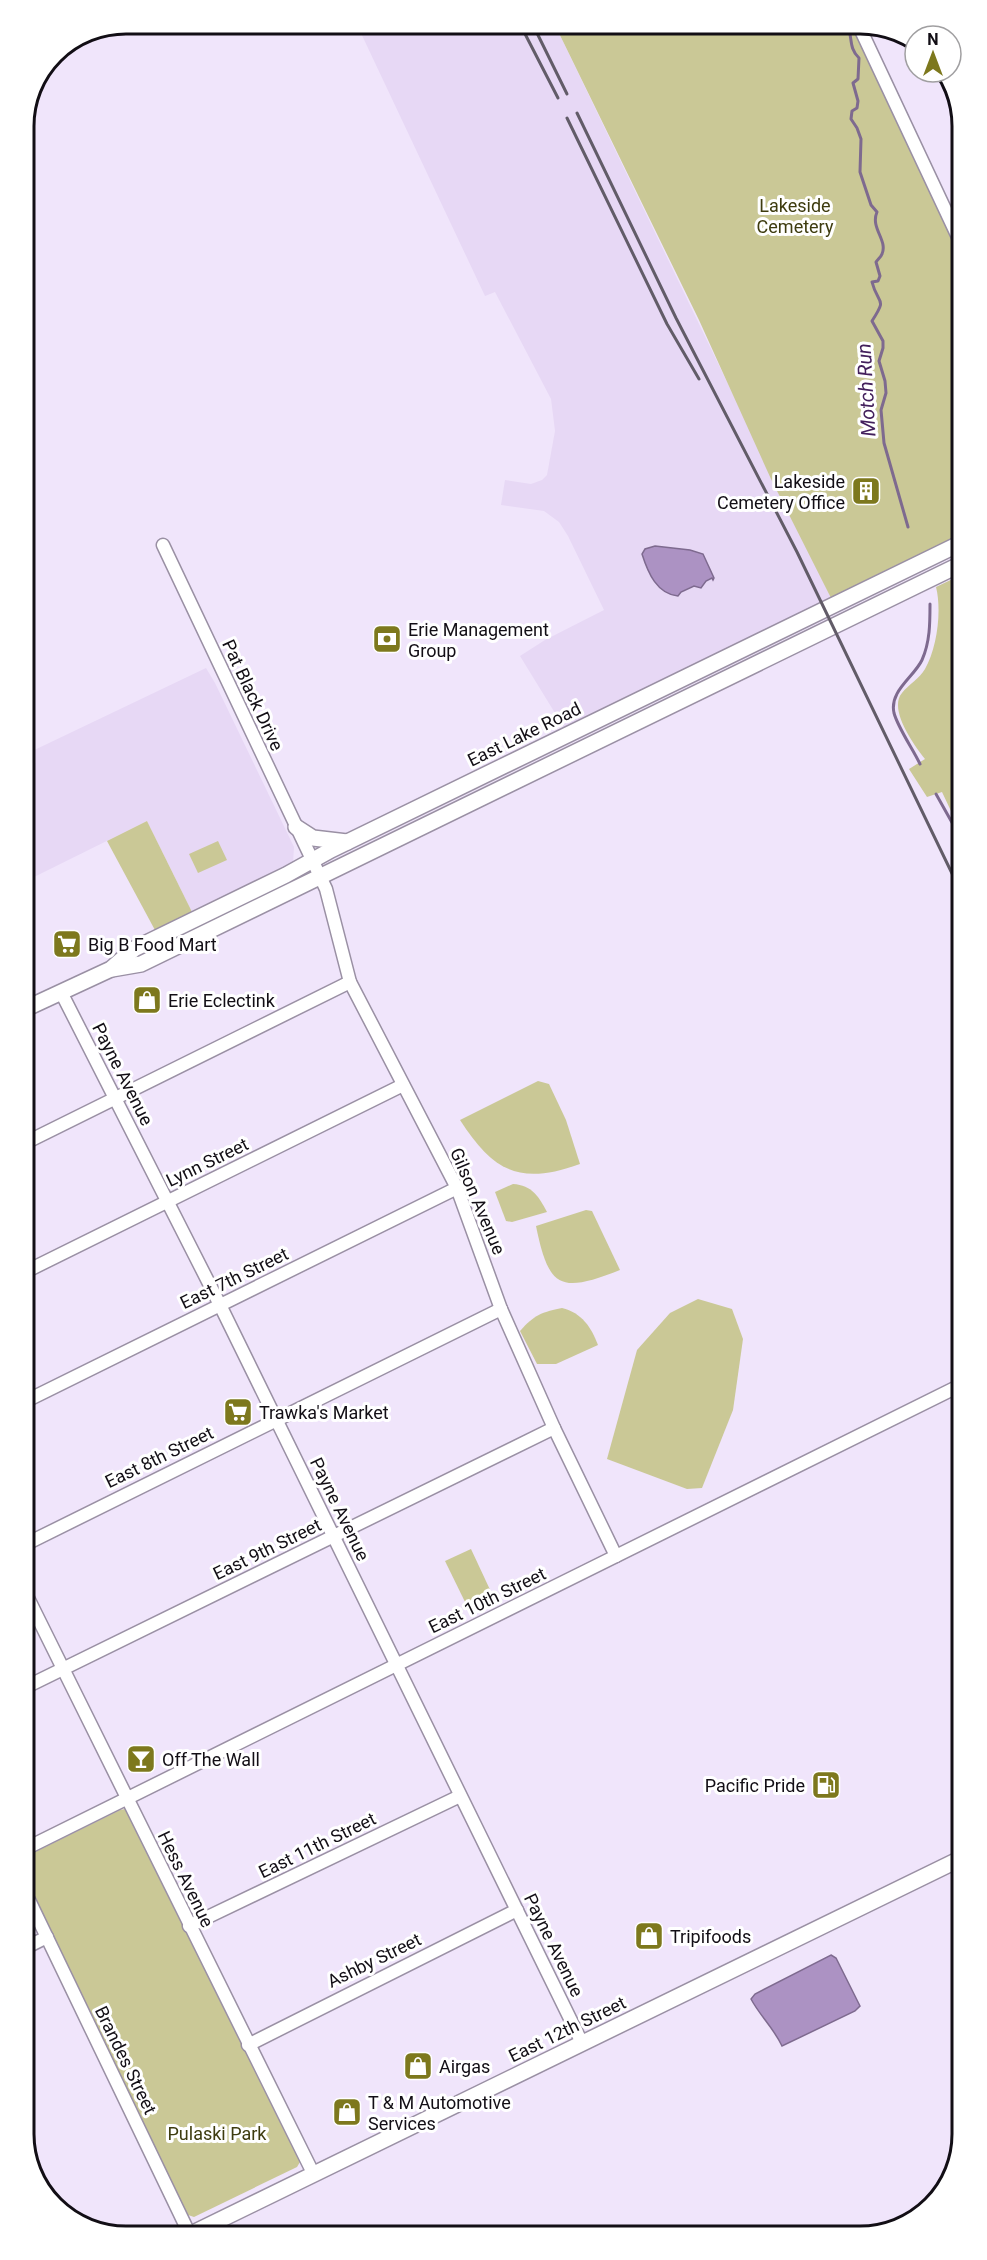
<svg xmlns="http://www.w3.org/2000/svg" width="987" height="2260" font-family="Roboto,sans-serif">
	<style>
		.built { fill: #e7d8f5 }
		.green { fill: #cac896 }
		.water { fill: #ac92c3; stroke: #7e6a8f; stroke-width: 1.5 }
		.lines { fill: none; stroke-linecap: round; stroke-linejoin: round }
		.stream { stroke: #7e6a8f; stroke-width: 3 }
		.minor-casing { stroke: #9a90a4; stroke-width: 15 }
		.major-casing { stroke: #9a90a4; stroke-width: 18 }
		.minor { stroke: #fff; stroke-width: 12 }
		.major { stroke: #fff; stroke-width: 15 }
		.rail { stroke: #625c68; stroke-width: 3 }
		.labels { text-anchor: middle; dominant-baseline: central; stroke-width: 6; stroke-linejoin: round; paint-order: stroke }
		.park-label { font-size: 18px; fill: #3e3c0f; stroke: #fff }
		.poi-label { font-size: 18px; fill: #120e15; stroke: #fff; text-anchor: start }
		.street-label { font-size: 18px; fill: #120e15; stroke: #fff }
		.water-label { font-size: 20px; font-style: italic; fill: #43205c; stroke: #fff }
		.rim { fill: none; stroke: #120e15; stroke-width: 3 }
	</style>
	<rect width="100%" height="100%" fill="#f0e5fb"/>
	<!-- built -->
	<g class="built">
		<polygon points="556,27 832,600 566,731 520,656 545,640 604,610 568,536 559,522 544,511 501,505 505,480 531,484 542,480 547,475 555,431 551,399 495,292 485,296 359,29"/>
		<polygon points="206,668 215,683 294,847 293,863 193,914 147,821 26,881 26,754"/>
	</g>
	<!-- green -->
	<g class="green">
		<polygon points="853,24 888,104 919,162 958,246 959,538 832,600 771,479 699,320 556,27"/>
		<path d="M 959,576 L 959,828 L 942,792 L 927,797 L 909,769 L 925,759 C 914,745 888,709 902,693 C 908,685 920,678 925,669 C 937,648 942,611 936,587 Z"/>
		<polygon points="147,821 193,914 156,932 107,841"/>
		<polygon points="218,841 227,860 198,873 189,854"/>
		<path d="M 538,1081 L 549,1084 L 566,1120 L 580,1164 C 519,1186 493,1171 460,1120 Z"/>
		<path d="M 513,1184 C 532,1185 539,1197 547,1212 L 512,1222 L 506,1221 L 495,1192 Z"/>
		<path d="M 586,1210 L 592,1211 L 620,1270 C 561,1293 549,1290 536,1226 Z"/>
		<polygon points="698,1299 732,1309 743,1339 733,1410 702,1488 687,1489 607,1459 637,1350 670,1313"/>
		<path d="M 562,1308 C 582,1313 591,1327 598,1345 L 556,1364 L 537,1364 L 520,1331 C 534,1315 542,1312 562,1308 Z"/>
		<polygon points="471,1549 492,1594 467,1606 445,1561"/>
		<polygon points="125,1809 300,2162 297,2167 194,2217 188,2215 29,1891 29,1855 120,1810"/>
	</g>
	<!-- water -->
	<g class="water">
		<path d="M 655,546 L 690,550 L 703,554 L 714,578 L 713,580 L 712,578 L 706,581 L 701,588 L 694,586 L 681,592 L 678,596 C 657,594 648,573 642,554 L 645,549 Z"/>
		<path d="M 831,1955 L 836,1958 L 860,2006 L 855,2011 L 782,2046 C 773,2027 760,2016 751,1999 L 755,1994 Z"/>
	</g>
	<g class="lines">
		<!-- stream -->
		<g class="stream">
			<path d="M 847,24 C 853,36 848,48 859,58 L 858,79 L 853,83 L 858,101 L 857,108 L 852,111 L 851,119 L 857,128 L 861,139 L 860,172 L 871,205 L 877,212 C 870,228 888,240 882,254 C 881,257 878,259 876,262 L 880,276 L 878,281 L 872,282 C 878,306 888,296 872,321 L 883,341 L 883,348 L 879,361 L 885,381 L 886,393 L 881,410 L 884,443 L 908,527"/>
			<path d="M 920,764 C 913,749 898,728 894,713 C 889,691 914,677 922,660 C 930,642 930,623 930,604"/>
			<polyline points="936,794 959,835"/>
		</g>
		<!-- minor casing -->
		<g class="minor-casing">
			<g id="minor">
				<polyline points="858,24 958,237"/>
				<polyline points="163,545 326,889 350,982 457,1188 501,1309 554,1428 616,1556"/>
				<polyline points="61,992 220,1305 582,2043"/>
				<polyline points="27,1142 350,982"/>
				<polyline points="27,1271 403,1085"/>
				<polyline points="28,1400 457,1188"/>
				<polyline points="28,1543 501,1309"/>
				<polyline points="28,1598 314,2175"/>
				<polyline points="28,1686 554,1428"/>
				<polyline points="29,1847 961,1385"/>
				<polyline points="29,1900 190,2235"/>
				<polyline points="189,1926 460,1796"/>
				<polyline points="29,1946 47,1937"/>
				<polyline points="248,2045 517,1910"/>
			</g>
		</g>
		<!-- major casing -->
		<g class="major-casing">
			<g id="major">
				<polyline points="296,827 313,838 347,842"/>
				<polyline points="112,969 141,964 959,565"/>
				<polyline points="27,1008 111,969 134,949 286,875 331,850 959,544"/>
				<polyline points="189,2235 962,1858"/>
			</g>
		</g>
		<!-- minor -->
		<use href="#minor" class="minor"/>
		<!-- major -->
		<use href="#major" class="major"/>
		<!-- rail -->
		<g class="rail">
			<polyline points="534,27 567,94"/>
			<polyline points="522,28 558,98"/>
			<polyline points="577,113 676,318 797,552 960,890"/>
			<polyline points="567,118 667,324 699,379"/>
		</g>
	</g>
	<!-- icons -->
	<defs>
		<g id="building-square" transform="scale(1.5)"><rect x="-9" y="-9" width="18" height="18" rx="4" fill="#7d781d" stroke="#fff"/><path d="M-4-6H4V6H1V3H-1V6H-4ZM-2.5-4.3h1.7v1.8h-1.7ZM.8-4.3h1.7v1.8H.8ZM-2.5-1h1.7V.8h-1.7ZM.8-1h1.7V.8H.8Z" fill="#fff"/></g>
		<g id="bank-square" transform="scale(1.5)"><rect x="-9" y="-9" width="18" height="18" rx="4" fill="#7d781d" stroke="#fff"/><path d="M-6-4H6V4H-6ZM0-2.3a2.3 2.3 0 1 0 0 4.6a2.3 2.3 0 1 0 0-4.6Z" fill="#fff"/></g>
		<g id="supermarket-square" transform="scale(1.5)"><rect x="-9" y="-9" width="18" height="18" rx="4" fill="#7d781d" stroke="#fff"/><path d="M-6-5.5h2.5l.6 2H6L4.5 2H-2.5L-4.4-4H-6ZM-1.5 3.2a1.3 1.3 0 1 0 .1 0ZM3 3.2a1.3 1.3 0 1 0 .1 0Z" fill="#fff"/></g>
		<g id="shop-square" transform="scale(1.5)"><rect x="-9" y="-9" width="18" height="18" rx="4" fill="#7d781d" stroke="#fff"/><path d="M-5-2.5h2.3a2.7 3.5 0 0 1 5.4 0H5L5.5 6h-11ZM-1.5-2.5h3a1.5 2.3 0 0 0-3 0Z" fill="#fff"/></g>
		<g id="bar-square" transform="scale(1.5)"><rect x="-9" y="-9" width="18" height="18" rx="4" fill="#7d781d" stroke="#fff"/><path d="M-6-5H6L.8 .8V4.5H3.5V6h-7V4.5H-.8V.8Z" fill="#fff"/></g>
		<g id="fuel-square" transform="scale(1.5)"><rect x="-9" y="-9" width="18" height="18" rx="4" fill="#7d781d" stroke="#fff"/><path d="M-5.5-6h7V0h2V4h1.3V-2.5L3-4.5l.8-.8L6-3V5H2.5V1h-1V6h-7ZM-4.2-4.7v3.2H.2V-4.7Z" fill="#fff"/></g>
	</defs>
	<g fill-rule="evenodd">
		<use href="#building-square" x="866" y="491"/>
		<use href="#bank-square" x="387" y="639"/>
		<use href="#supermarket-square" x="67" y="944"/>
		<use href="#shop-square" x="147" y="1000"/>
		<use href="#supermarket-square" x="238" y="1412"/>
		<use href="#bar-square" x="141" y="1759"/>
		<use href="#fuel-square" x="826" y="1785"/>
		<use href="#shop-square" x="649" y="1936"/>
		<use href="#shop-square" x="418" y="2066"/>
		<use href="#shop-square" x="347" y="2112"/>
	</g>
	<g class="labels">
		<!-- park labels -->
		<g class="park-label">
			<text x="795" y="205">Lakeside<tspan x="795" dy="21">Cemetery</tspan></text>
			<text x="217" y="2133">Pulaski Park</text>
		</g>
		<!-- poi labels -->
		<g class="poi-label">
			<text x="845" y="481" text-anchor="end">Lakeside<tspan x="845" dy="21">Cemetery Office</tspan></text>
			<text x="408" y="629">Erie Management<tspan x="408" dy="21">Group</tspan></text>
			<text x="88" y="944">Big B Food Mart</text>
			<text x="168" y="1000">Erie Eclectink</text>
			<text x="259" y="1412">Trawka's Market</text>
			<text x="162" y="1759">Off The Wall</text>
			<text x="805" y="1785" text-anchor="end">Pacific Pride</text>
			<text x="670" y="1936">Tripifoods</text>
			<text x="439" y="2066">Airgas</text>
			<text x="368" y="2102">T &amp; M Automotive<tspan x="368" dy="21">Services</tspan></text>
		</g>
		<!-- street labels -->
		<g class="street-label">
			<text transform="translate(253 695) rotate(65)">Pat Black Drive</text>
			<text transform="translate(524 734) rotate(-26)">East Lake Road</text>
			<text transform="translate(123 1074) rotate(63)">Payne Avenue</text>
			<text transform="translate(207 1162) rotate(-26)">Lynn Street</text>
			<text transform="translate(478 1201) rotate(67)">Gilson Avenue</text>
			<text transform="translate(234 1278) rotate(-26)">East 7th Street</text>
			<text transform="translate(159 1457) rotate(-26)">East 8th Street</text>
			<text transform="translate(340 1509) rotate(64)">Payne Avenue</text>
			<text transform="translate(267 1549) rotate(-26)">East 9th Street</text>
			<text transform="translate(487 1600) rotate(-26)">East 10th Street</text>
			<text transform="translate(317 1845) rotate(-26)">East 11th Street</text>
			<text transform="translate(186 1879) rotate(64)">Hess Avenue</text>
			<text transform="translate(554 1945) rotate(64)">Payne Avenue</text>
			<text transform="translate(374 1960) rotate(-26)">Ashby Street</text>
			<text transform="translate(567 2029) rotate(-26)">East 12th Street</text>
			<text transform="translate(126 2060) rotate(64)">Brandes Street</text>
		</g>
		<!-- water labels -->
		<g class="water-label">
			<text transform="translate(866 390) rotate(-93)">Motch Run</text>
		</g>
	</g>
	<!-- crop -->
	<path d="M0 0H987V2260H0ZM126 34H860A92 92 0 0 1 952 126V2134A92 92 0 0 1 860 2226H126A92 92 0 0 1 34 2134V126A92 92 0 0 1 126 34Z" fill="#fff" fill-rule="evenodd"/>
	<path class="rim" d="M126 34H860A92 92 0 0 1 952 126V2134A92 92 0 0 1 860 2226H126A92 92 0 0 1 34 2134V126A92 92 0 0 1 126 34Z"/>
	<!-- north arrow -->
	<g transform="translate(933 54)"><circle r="28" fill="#ffffff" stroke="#a09fa1" stroke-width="1.5"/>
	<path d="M0-4.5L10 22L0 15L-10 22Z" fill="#7d781d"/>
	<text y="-9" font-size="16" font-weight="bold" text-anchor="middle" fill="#120e15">N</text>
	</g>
</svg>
